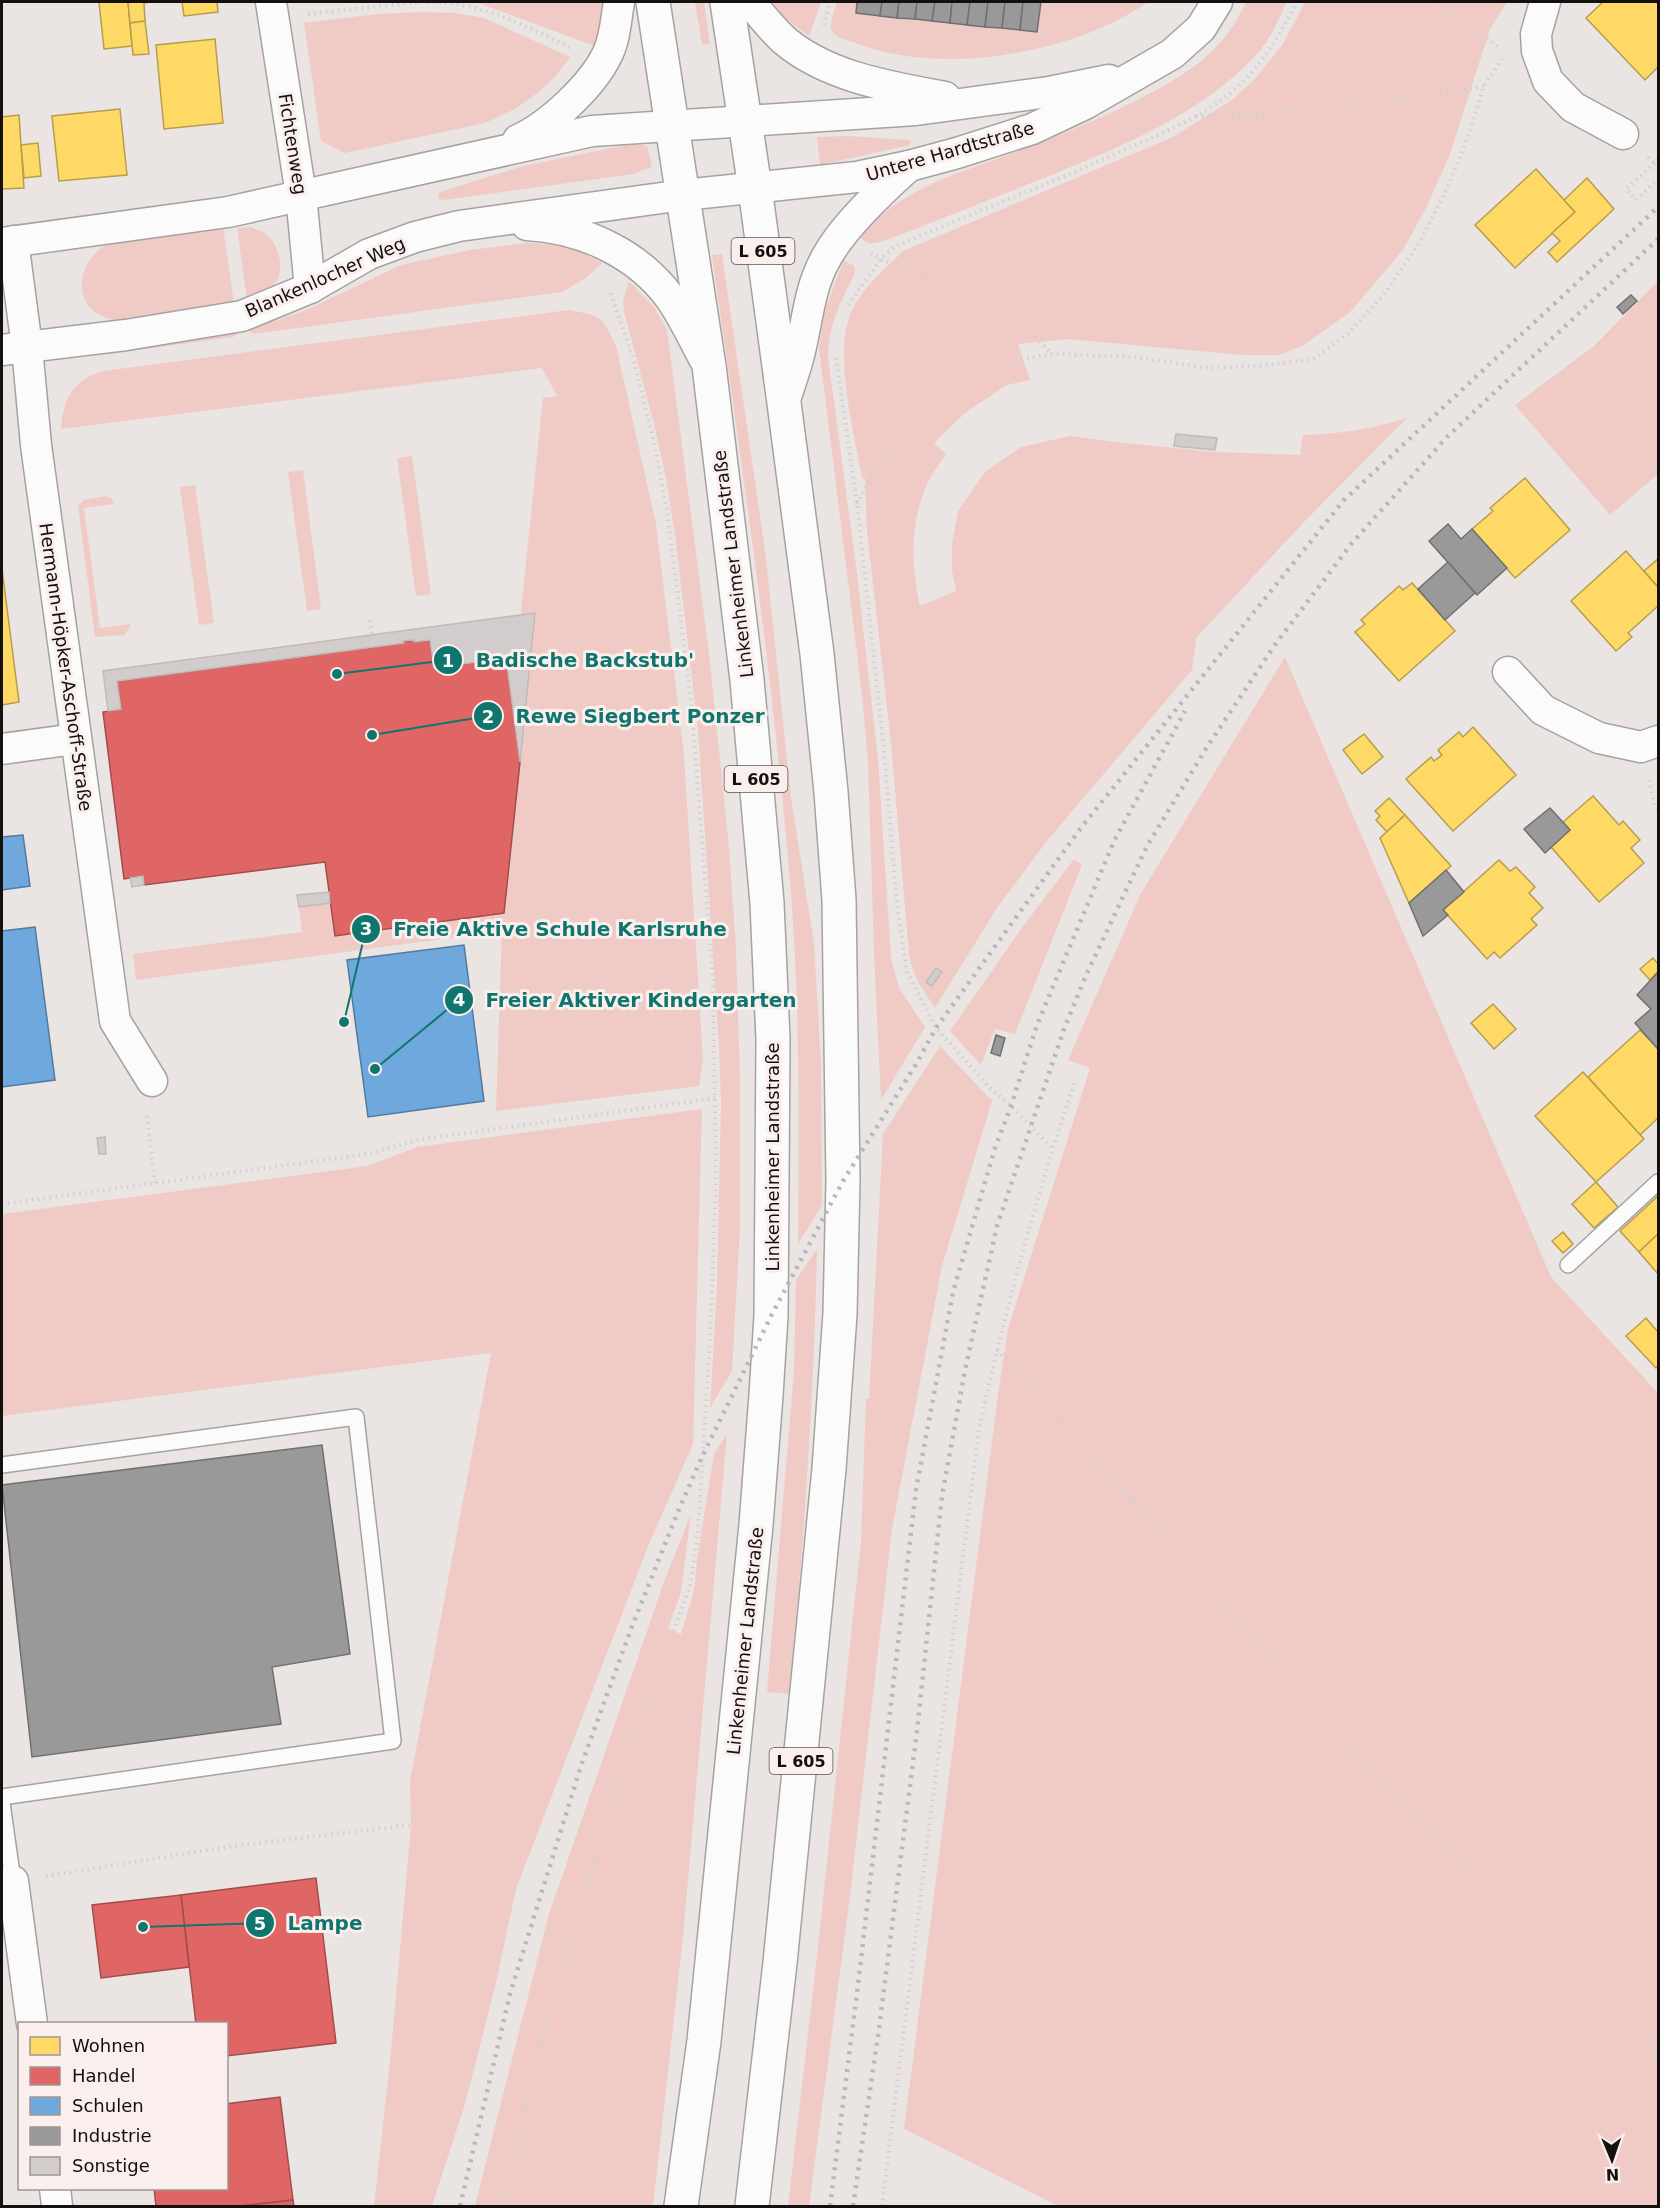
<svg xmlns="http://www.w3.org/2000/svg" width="1660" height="2208" font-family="'DejaVu Sans',sans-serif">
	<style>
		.green { fill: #f0cbc6 }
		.homes { fill: #ffd966; stroke: #b89d4c; stroke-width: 1.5 }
		.shops { fill: #e06666; stroke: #a24c4c; stroke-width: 1.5 }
		.schools { fill: #6fa8dc; stroke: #537a9e; stroke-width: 1.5 }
		.industry { fill: #999; stroke: #717070; stroke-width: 1.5 }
		.building { fill: #d2cdcc; stroke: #c0bbba; stroke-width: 1.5 }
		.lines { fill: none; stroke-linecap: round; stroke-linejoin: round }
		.service-casing { stroke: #a6a2a2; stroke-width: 18 }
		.minor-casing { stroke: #a6a2a2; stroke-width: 33 }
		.primary-casing { stroke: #a6a2a2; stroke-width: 36 }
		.path { stroke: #d2d0cf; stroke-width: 4; stroke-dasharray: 1.5 4.5; stroke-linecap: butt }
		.service { stroke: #fcfbfb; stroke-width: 15 }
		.minor { stroke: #fcfbfb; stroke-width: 30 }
		.primary { stroke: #fcfbfb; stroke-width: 33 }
		.rail { stroke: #b9b8b8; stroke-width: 4.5; stroke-dasharray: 3 6; stroke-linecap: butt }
		.labels { text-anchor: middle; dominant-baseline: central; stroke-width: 6; stroke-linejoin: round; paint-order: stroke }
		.shield { fill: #faefed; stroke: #585352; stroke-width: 1.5 }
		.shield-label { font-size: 16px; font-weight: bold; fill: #13100f }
		.street-label { font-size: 18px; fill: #13100f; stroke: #faefed }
		.leader { fill: none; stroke: #0f766e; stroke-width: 2 }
		.callout-dot { fill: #0f766e; stroke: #faefed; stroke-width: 2 }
		.mark-label { font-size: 18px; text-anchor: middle; font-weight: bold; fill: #fff }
		.callout-label { font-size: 20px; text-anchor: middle; font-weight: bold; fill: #0f766e; stroke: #faefed; stroke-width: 6; stroke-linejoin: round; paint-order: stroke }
	</style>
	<rect width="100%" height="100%" fill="#eae4e3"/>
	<!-- green -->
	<g class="green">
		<polygon points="475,2 606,2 595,46"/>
		<polygon points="695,2 704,2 710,44 702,45"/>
		<polygon points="768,2 821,2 809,36 785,18"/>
		<path d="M 837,2 L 857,2 L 856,13 L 1037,32 L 1041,2 L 1148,2 C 1074,54 942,76 858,44 C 851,41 832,38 831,28 C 830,21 835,9 837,2 Z"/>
		<path d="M 1246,2 L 1287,2 C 1278,20 1270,41 1255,56 C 1199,116 1118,148 1044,178 C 991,199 939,220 887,240 C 877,243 865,247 860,235 C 908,184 961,173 1024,149 C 1064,134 1103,117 1141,98 C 1188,74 1224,51 1246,2 Z"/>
		<path d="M 1305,2 L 1507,2 L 1490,29 L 1450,154 L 1428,204 L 1403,250 L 1350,312 L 1304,345 L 1280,355 L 1242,355 L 1068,339 L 1018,344 L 1030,380 L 1007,385 L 965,413 L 934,443 L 946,454 C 940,463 933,472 928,482 C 909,524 911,562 920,606 L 956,591 L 952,571 L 952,544 L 958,511 L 985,472 L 1021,447 L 1070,436 L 1125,443 L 1216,452 L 1300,455 L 1303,435 C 1342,434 1370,429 1407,418 L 1305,521 L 1196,638 L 1192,670 L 1046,842 L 997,908 L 935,1008 C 923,990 912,975 909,954 L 891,743 L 867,531 L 865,479 L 862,478 C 854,431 831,348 854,306 C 866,285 886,268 903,251 L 1173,137 L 1232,100 L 1255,79 L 1283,44 Z"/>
		<polygon points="425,12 455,13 484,18 570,57 556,76 539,92 515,109 485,123 345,153 321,141 304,23 377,14"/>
		<polygon points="847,136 909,140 911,142 910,145 820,165 817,137"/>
		<polygon points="631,144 647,146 652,167 633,174 444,200 438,199 439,193 443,191 523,166"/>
		<path d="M 223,227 L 234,303 L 121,322 C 111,319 98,317 90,308 C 72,285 86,255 109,243 Z"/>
		<path d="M 250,227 C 255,229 262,231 267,235 C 280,246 286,273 273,286 C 267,292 255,295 247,299 L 237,228 Z"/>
		<path d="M 526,243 C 554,243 578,249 602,263 L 586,278 L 562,292 L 254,334 L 251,333 L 251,329 L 304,311 L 401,265 L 470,250 Z"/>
		<path d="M 722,254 L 766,558 L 791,798 L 814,943 L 821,1065 L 822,1205 L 798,1244 C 799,1127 800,1011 791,894 C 774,680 742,467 712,255 Z"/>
		<path d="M 844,260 L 855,267 L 855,273 C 840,303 829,323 828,357 L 856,566 L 878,758 L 891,958 L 899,988 L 925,1027 L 881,1100 L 874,954 L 868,762 L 862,694 L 819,349 L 824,312 Z"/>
		<polygon points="629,281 654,307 667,330 709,653 729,847 736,949 740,1076 740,1229 732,1371 710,1408 717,1283 721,1105 719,1047 698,730 675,535 666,478 653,420 624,312 623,301"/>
		<polygon points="1658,281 1658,474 1610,515 1515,405 1594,346"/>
		<path d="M 569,310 C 601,316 602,315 616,346 L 656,524 L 684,755 L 703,1059 L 699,1086 L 496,1111 L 502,931 L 136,980 L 133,954 L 302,932 L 299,907 L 330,903 L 335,936 L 504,913 L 535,614 L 521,616 L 521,611 L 543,398 L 557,396 L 542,368 L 61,429 C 63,400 72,380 103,371 Z"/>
		<polygon points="237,332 236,336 232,337 109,354 104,352"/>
		<polygon points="412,456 431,594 416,596 397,458"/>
		<polygon points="303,470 321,609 307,611 288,472"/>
		<polygon points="195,485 214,623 199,625 180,487"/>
		<polygon points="106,496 112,499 114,504 84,508 100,628 130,624 131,626 124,635 95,637 78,506 84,500"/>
		<polygon points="1285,657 1551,1277 1658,1393 1658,2206 1058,2206 904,2129 998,1395 1008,1329 1090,1068 1068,1060 1141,893"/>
		<polygon points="1074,859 1082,865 1015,1034 995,1029 981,1065 950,1031 1024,925"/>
		<polygon points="940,1046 992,1101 942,1266 892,1529 850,1896 809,2206 788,2206 817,1956 861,1541 866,1399 869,1399 883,1134"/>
		<polygon points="702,1109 693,1444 649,1544 516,1889 496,1983 465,2104 432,2206 374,2206 391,2051 411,1825 410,1781 491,1353 2,1416 2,1214 368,1166 417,1147"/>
		<path d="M 817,1249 C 814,1398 804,1546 789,1694 L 767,1692 L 794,1372 L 796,1280 Z"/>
		<polygon points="727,1434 683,1937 653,2206 475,2206 548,1917 665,1579 691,1514 681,1592 668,1629 681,1634 694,1591 697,1559 714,1454"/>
	</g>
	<!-- homes -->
	<g class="homes">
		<polygon points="99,2 128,2 132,46 104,49"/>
		<polygon points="128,2 151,2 144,3 145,21 130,23"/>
		<polygon points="182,2 217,2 218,12 184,16"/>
		<polygon points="1603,2 1658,2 1658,67 1645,80 1586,18"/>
		<polygon points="145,21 149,54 133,55 130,23"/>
		<polygon points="215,39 223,123 164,129 156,45"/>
		<polygon points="120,109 127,175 59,181 52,116"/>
		<polygon points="19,115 24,188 2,189 2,117"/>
		<polygon points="38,143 41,176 24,178 21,145"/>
		<polygon points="1536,169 1575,212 1515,268 1475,225"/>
		<polygon points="1587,178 1614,209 1557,262 1548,252 1560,241 1552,233 1575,212 1564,200"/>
		<polygon points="1525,478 1570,530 1515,578 1472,529 1493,511 1490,508"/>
		<polygon points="1626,551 1658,587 1658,606 1628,633 1632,637 1616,651 1571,601"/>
		<polygon points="1658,559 1658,587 1644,571"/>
		<polygon points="2,569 19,702 2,705"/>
		<polygon points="1412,583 1455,631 1399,681 1355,632 1365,624 1361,620 1399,586 1403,590"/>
		<polygon points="1473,727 1516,775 1453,831 1406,779 1431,757 1434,761 1442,755 1438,750 1459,732 1463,737"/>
		<polygon points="1364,734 1383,757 1362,774 1343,750"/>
		<polygon points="1593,796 1619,825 1623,821 1640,840 1631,848 1644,863 1599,902 1551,847 1570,830 1563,822"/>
		<polygon points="1389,798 1405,815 1387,832 1376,820 1380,816 1375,811"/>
		<polygon points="1405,815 1451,866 1409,903 1380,838"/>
		<polygon points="1499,860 1510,871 1516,867 1535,887 1529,893 1543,908 1531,919 1537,925 1500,958 1494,952 1487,959 1443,910"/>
		<polygon points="1653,958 1658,964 1658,972 1650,980 1640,969"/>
		<polygon points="1493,1004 1516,1029 1494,1049 1471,1023"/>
		<polygon points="1640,1030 1658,1049 1658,1118 1640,1135 1588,1077"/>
		<polygon points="1583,1072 1644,1139 1596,1182 1535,1116"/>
		<polygon points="1596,1182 1618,1207 1594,1228 1572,1204"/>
		<polygon points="1658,1196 1658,1234 1639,1252 1620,1231"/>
		<polygon points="1563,1232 1573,1244 1563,1253 1552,1241"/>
		<polygon points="1658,1234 1658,1274 1639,1252"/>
		<polygon points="1646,1318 1658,1332 1658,1366 1656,1368 1626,1336"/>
	</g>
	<!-- shops -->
	<g class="shops">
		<polygon points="414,640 414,642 430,640 434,668 506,658 520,762 504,913 335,936 325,862 144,885 143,876 124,879 103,712 121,709 117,681 374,647"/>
		<polygon points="316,1878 336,2043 226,2056 226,2024 196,2024 181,1895"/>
		<polygon points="181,1895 189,1967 101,1978 92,1905"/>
		<polygon points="280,2097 293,2200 240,2206 156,2206 154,2188 226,2188 226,2104"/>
		<polygon points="293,2200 294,2206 240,2206"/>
	</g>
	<!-- schools -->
	<g class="schools">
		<polygon points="23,835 30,886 2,890 2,837"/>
		<polygon points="35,927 55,1080 2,1087 2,931"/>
		<polygon points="464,945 484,1101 368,1117 347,960"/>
	</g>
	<!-- industry -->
	<g class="industry">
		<polygon points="857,2 882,2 880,16 856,13"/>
		<polygon points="882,2 899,2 897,18 880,16"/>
		<polygon points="899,2 917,2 915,19 897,18"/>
		<polygon points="917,2 935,2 932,21 915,19"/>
		<polygon points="935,2 952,2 950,23 932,21"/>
		<polygon points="952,2 970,2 967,25 950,23"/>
		<polygon points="970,2 988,2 985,27 967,25"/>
		<polygon points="988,2 1005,2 1002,28 985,27"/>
		<polygon points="1005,2 1023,2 1020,30 1002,28"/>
		<polygon points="1023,2 1041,2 1037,32 1020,30"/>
		<polygon points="1631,295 1637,301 1623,314 1617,307"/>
		<polygon points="1448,524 1461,539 1472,529 1507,568 1477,595 1429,541"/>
		<polygon points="1448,562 1475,593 1445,620 1418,589"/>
		<polygon points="1550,808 1570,830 1545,853 1524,829"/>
		<polygon points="1446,870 1464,892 1443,910 1448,915 1423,936 1409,903"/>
		<polygon points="1658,972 1658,1049 1635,1023 1651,1009 1637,995"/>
		<polygon points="996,1035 1005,1038 1000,1056 991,1053"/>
		<polygon points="322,1445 350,1654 272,1667 281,1724 32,1757 2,1485"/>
	</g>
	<!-- building -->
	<g class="building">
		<polygon points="1176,434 1217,438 1215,450 1174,446"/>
		<polygon points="535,613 520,762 506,658 434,668 430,640 414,642 414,640 403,641 404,643 374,647 117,681 121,709 108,711 103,671"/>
		<polygon points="143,876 144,885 132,887 130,878"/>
		<polygon points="329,892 330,903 299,907 297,895"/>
		<polygon points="936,968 942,972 932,986 926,982"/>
		<polygon points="105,1137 106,1154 99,1154 97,1138"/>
	</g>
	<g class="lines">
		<!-- service casing -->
		<g class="service-casing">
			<g id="service">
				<polyline points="1568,1265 1658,1182"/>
				<polyline points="2,1465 356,1417 393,1741 2,1797"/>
				<polyline points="2,1803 13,1881"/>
			</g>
		</g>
		<!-- minor casing -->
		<g class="minor-casing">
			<g id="minor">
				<polyline points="271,2 301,195 310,288"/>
				<path d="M 750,2 C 760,14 772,29 784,40 C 827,77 891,87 945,97"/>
				<polyline points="1545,2 1536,34 1537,51 1548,81 1573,107 1623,134"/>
				<path d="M 518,140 C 549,126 592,86 607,55 C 615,40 616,19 619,2"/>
				<path d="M 527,225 C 582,228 638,253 671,299 C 684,318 694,340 705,360"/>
				<polyline points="13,241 27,347 36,445 115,1021 152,1081"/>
				<polyline points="2,243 228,212 592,131 916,110 1049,92 1109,80"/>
				<polyline points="2,350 126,335 242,316 310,288 369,254 415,237 459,226 683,195 857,177 909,166 957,153 1032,129 1085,104 1172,54 1201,28 1217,2"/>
				<path d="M 784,403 C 789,387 795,371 799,355 C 807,324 809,290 824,262 C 840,229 881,191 909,166"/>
				<polyline points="1508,672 1543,710 1599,738 1641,747 1658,741"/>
				<polyline points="2,749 75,739"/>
				<polyline points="2,1883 13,1881 32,2024"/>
				<polyline points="55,2188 57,2206"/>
			</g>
		</g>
		<!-- primary casing -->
		<g class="primary-casing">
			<g id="primary">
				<polyline points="653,2 709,366 747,680 767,903 773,1039 771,1316 766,1395 756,1525 704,2041 681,2206"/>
				<polyline points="727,2 755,188 784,403 817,654 831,792 839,900 843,1181 840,1314 829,1469 780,1963 752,2206"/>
			</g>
		</g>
		<!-- path -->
		<g class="path">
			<path d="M 427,2 C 482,2 523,25 571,48"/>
			<polyline points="1439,2 1501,49"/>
			<polyline points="308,14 420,2"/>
			<polyline points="824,25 830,2"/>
			<polyline points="1196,116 1257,115 1316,105 1407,98 1484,86"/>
			<polyline points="1648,157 1655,163 1658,160"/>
			<polyline points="1655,163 1626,189 1636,200 1658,179"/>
			<polyline points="871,253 881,259 937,281 1015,317 1051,353"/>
			<path d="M 848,305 L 881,259 L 894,247 C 970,214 1047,185 1122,151 C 1160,134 1202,118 1234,90 C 1262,66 1280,34 1297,2"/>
			<polyline points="836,358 857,504 884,750 897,904 907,972 936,1028 991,1089 1011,1106 1052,1148"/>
			<polyline points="857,504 872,475 903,431 960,380 996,364 1052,354 1136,357 1209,368 1268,365 1313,359 1348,334 1385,293 1418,245 1447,189 1467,139 1484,86 1502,59"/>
			<polyline points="370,620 374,647"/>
			<polyline points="1649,780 1655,806 1658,811"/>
			<polyline points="147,1116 155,1183"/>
			<polyline points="2,1204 368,1154 416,1140 716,1098"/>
			<polyline points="997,1350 1098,1462 1355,1753 1658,2052"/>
			<polyline points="46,1876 233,1846 411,1825"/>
			<polyline points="505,2206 533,2070 569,1942 627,1757 690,1586 698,1532 710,1341 716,1181 713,980 691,700 667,510 653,437 633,357 611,295 612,290"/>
			<path d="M 882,2206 L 979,1429 C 1005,1312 1036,1195 1075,1082"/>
		</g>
		<!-- service -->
		<use href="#service" class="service"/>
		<!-- minor -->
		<use href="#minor" class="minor"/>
		<!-- primary -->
		<use href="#primary" class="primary"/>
		<!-- rail -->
		<g class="rail">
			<polyline points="460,2206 510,1994 582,1763 631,1629 677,1514 701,1459 771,1316 843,1181 915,1066 936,1028 1080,829 1344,500 1658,207"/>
			<polyline points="830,2206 858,1985 916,1490 953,1292 995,1148 1011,1106 1037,1025 1114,841 1185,711"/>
			<polyline points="853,2206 878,2036 917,1731 942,1496 965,1370 997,1226 1064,1029 1087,973 1147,846 1207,747 1274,646 1352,543 1447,437 1658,239"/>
		</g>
	</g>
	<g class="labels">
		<!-- shield labels -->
		<g class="shield">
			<rect x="731.5" y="238" width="63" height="26" rx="4.5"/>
			<rect x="724.5" y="766" width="63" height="26" rx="4.5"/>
			<rect x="769.5" y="1748" width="63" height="26" rx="4.5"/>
		</g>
		<g class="shield-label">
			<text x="763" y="251">L 605</text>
			<text x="756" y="779">L 605</text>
			<text x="801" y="1761">L 605</text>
		</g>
		<!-- street labels -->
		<g class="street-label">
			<text transform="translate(293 144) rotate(81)">Fichtenweg</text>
			<text transform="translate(950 151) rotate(-16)">Untere Hardtstraße</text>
			<text transform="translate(325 277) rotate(-24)">Blankenlocher Weg</text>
			<text transform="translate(733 564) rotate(-97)">Linkenheimer Landstraße</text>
			<text transform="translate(66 667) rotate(82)">Hermann-Höpker-Aschoff-Straße</text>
			<text transform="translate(772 1157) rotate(-90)">Linkenheimer Landstraße</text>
			<text transform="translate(745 1641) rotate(-84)">Linkenheimer Landstraße</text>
		</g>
	</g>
	<!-- callouts -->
	<path class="leader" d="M337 674L448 660M372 735L488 716M344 1022L366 929M375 1069L459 1000M143 1927L260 1923"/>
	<g class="callout-dot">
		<circle cx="337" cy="674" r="6"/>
		<circle cx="372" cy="735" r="6"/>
		<circle cx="344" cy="1022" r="6"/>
		<circle cx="375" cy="1069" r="6"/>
		<circle cx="143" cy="1927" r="6"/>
		<circle cx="448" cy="660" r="15"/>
		<circle cx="488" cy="716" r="15"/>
		<circle cx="366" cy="929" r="15"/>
		<circle cx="459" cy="1000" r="15"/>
		<circle cx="260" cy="1923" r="15"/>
	</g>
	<g class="mark-label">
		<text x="448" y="667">1</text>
		<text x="488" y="723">2</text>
		<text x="366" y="935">3</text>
		<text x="459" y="1006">4</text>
		<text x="260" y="1930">5</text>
	</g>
	<g class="callout-label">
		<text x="585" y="667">Badische Backstub'</text>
		<text x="640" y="723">Rewe Siegbert Ponzer</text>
		<text x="560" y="936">Freie Aktive Schule Karlsruhe</text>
		<text x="641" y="1007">Freier Aktiver Kindergarten</text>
		<text x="325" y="1930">Lampe</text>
	</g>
	<!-- border -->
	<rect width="1660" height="2208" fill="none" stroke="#13100f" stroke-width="6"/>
	<!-- legend -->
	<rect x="18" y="2022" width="210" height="168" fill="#faefed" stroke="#9e9694" stroke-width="1.5"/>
	<rect x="30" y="2037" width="30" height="18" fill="#ffd966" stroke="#9e9694" stroke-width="1.5"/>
	<text x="72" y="2052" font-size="18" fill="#13100f">Wohnen</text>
	<rect x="30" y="2067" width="30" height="18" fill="#e06666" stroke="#9e9694" stroke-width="1.5"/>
	<text x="72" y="2082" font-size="18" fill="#13100f">Handel</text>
	<rect x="30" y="2097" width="30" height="18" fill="#6fa8dc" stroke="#9e9694" stroke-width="1.5"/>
	<text x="72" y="2112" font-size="18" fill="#13100f">Schulen</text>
	<rect x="30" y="2127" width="30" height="18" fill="#999999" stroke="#9e9694" stroke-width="1.5"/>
	<text x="72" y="2142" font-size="18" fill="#13100f">Industrie</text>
	<rect x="30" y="2157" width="30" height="18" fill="#d2cdcc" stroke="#9e9694" stroke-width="1.5"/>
	<text x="72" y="2172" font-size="18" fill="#13100f">Sonstige</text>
	<!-- north arrow -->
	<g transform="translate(1612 2160) rotate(178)" stroke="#faefed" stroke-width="4.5" paint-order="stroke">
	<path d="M0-4.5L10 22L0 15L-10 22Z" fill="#13100f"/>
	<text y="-9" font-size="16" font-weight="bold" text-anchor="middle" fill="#13100f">N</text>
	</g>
</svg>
